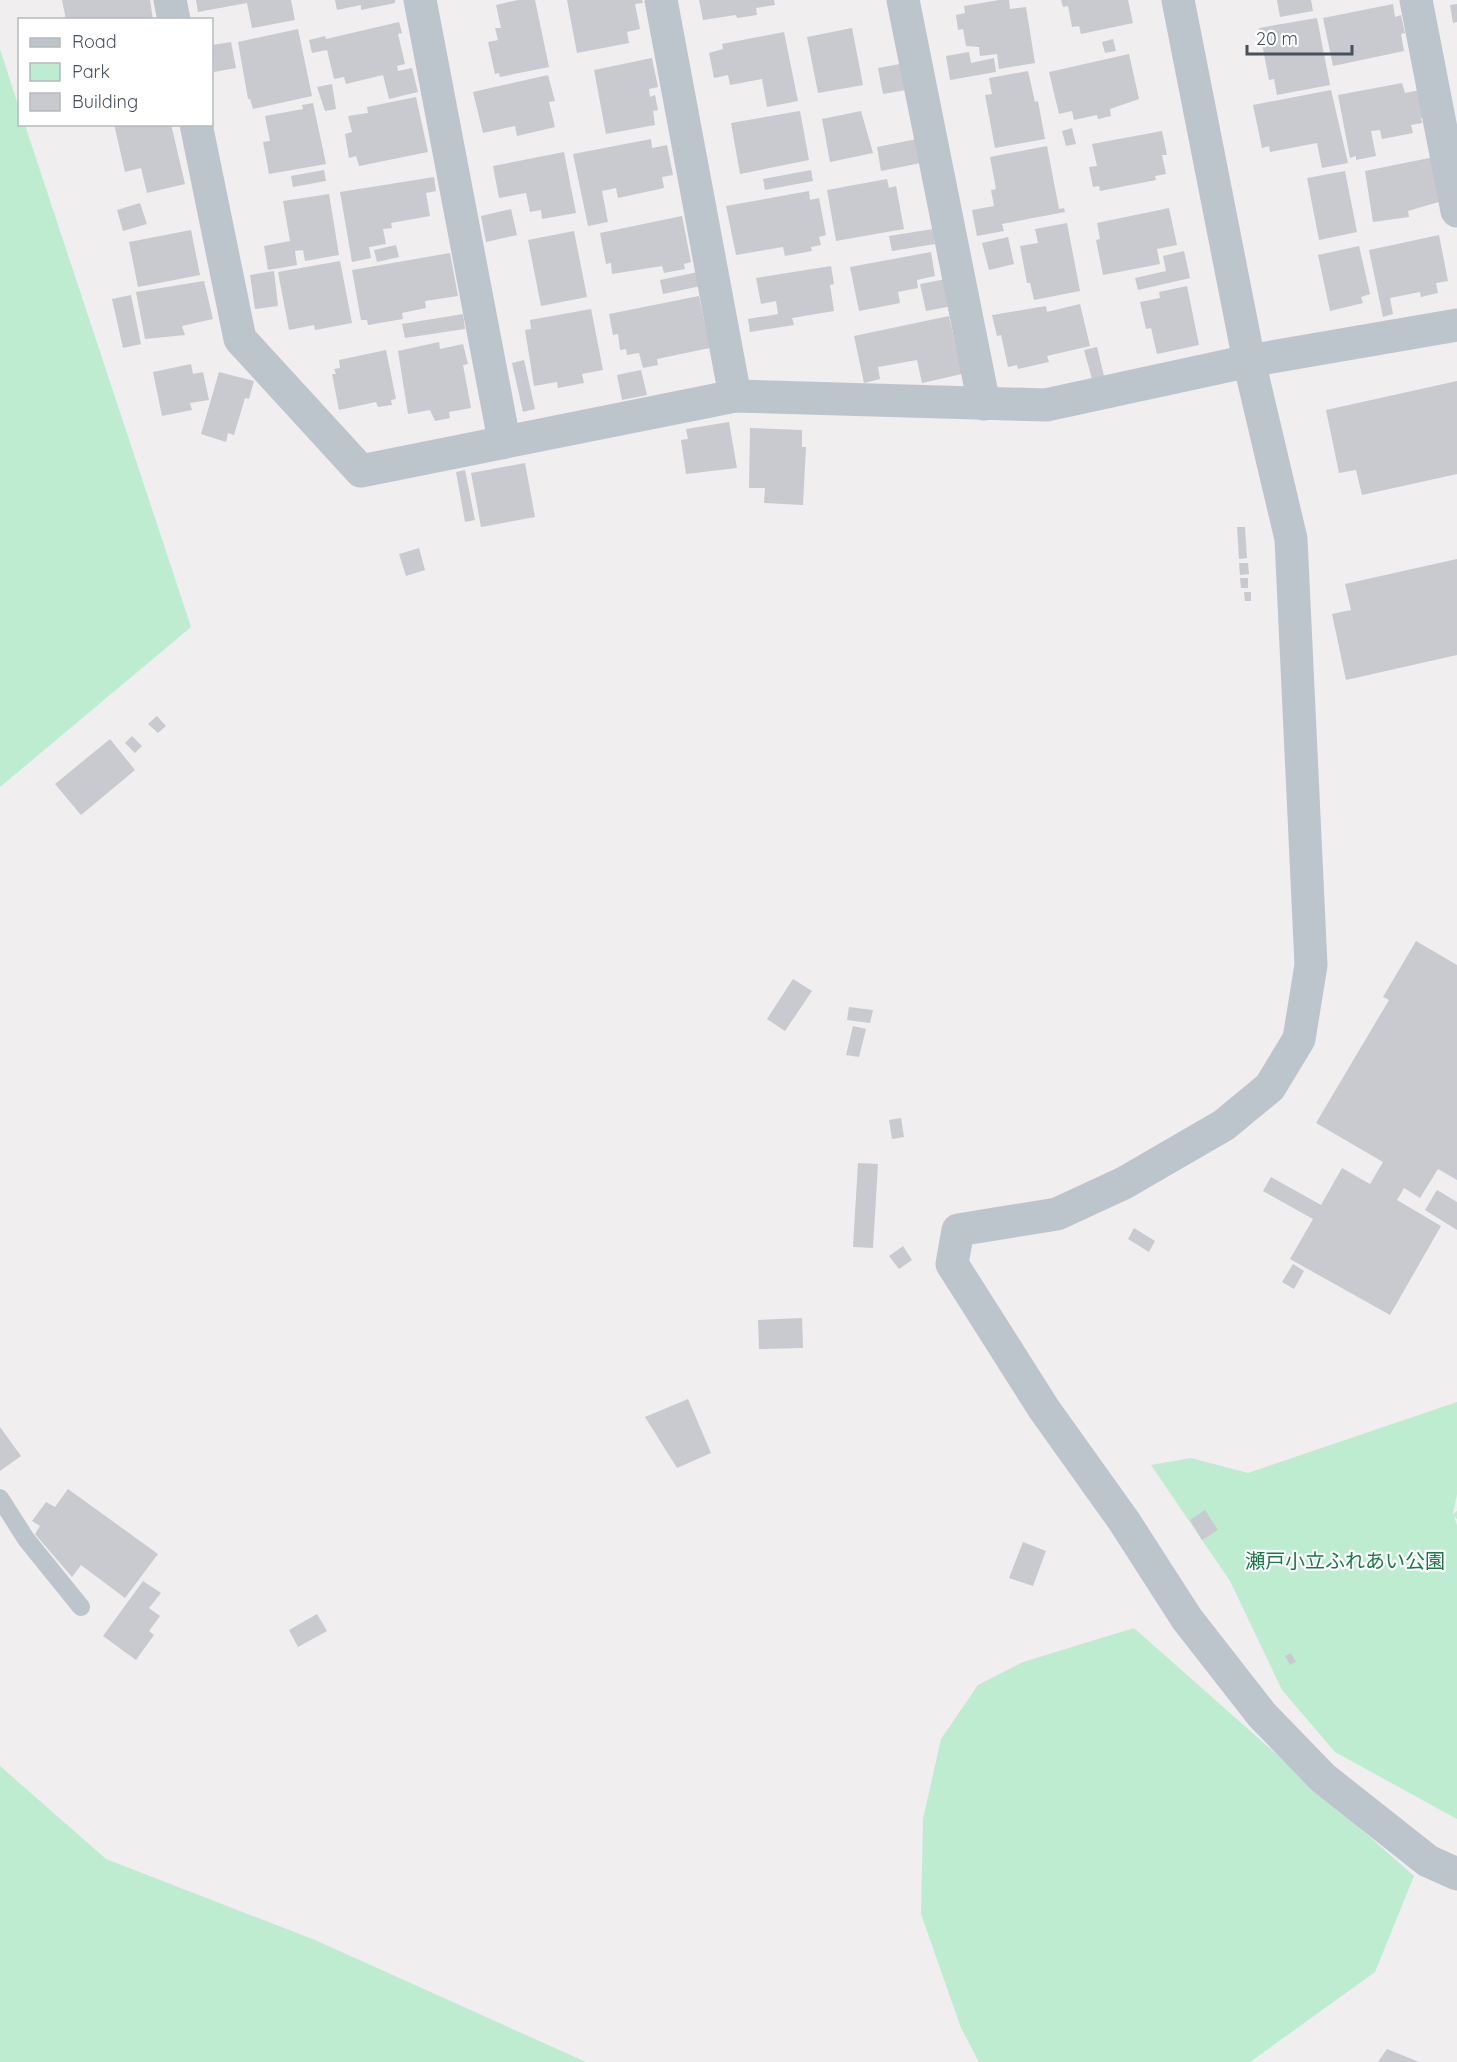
<svg xmlns="http://www.w3.org/2000/svg" width="1457" height="2062" font-family="Quicksand,'Noto Sans JP',sans-serif">
	<style>
		.green { fill: #beecd0 }
		.building { fill: #c8cad0 }
		.lines { fill: none; stroke-linecap: round; stroke-linejoin: round }
		.service { stroke: #bdc5cc; stroke-width: 18 }
		.minor { stroke: #bdc5cc; stroke-width: 33 }
		.labels { text-anchor: middle; dominant-baseline: central; stroke-width: 4.5; stroke-linejoin: round; paint-order: stroke }
		.park-label { font-size: 20px; fill: #1c774a; stroke: #fff }
	</style>
	<rect width="100%" height="100%" fill="#f0eeee"/>
	<!-- green -->
	<g class="green">
		<polygon points="0,49 19,108 20,124 25,125 191,627 0,787"/>
		<polygon points="1457,1402 1457,1494 1453,1514 1457,1511 1457,1519 1454,1517 1457,1525 1457,1819 1335,1752 1282,1690 1230,1581 1151,1465 1191,1458 1248,1473"/>
		<polygon points="1134,1628 1414,1876 1375,1972 1250,2062 979,2062 961,2028 921,1914 923,1819 941,1739 978,1685 1023,1662"/>
		<polygon points="0,1766 106,1859 315,1940 586,2062 0,2062"/>
	</g>
	<!-- building -->
	<g class="building">
		<polygon points="62,0 150,0 153,20 66,20"/>
		<polygon points="196,0 291,0 295,20 252,28 247,3 198,12"/>
		<polygon points="335,0 395,0 395,3 361,10 361,5 337,10"/>
		<polygon points="518,0 535,0 549,67 500,77 499,73 495,74 488,42 498,40 495,28 501,28 496,5"/>
		<polygon points="567,0 642,0 643,3 635,4 640,29 627,32 629,43 577,53"/>
		<polygon points="699,0 774,0 775,5 756,8 757,15 737,18 736,15 703,20"/>
		<polygon points="999,0 1009,0 1010,9 1026,7 1035,63 999,69 997,54 980,56 979,47 966,46 963,29 958,30 956,15 965,13 964,6"/>
		<polygon points="1061,0 1128,0 1133,23 1081,34 1079,26 1072,27 1068,6 1063,7"/>
		<polygon points="1277,0 1311,0 1313,11 1280,17"/>
		<polygon points="1393,4 1395,17 1401,15 1405,33 1401,34 1404,51 1333,66 1323,18"/>
		<polygon points="1457,4 1457,22 1453,23 1450,5"/>
		<polygon points="1317,18 1330,85 1277,95 1274,79 1269,80 1259,28"/>
		<polygon points="399,22 402,33 398,34 405,64 397,66 398,71 412,68 418,92 389,99 383,75 346,84 344,77 334,79 327,50 312,53 309,40 325,36 326,39"/>
		<polygon points="852,28 863,85 818,93 807,37"/>
		<polygon points="298,29 312,96 253,109 250,99 248,99 238,42"/>
		<polygon points="784,32 798,101 767,107 762,79 730,85 728,75 714,78 709,53 723,49 722,44"/>
		<polygon points="1113,39 1116,51 1105,53 1102,42"/>
		<polygon points="231,42 236,68 214,72 212,45"/>
		<polygon points="969,52 971,63 994,58 996,72 950,80 946,56"/>
		<polygon points="1129,54 1139,99 1110,109 1111,116 1098,119 1097,115 1074,120 1072,111 1059,114 1049,72"/>
		<polygon points="652,58 658,87 649,89 650,97 655,95 658,110 653,111 655,125 606,134 594,70"/>
		<polygon points="900,64 906,90 883,94 878,68"/>
		<polygon points="1028,71 1035,102 1038,101 1045,139 995,148 985,95 992,94 989,78"/>
		<polygon points="548,75 555,101 549,102 555,127 517,136 515,126 483,133 473,92"/>
		<polygon points="1402,83 1405,93 1420,90 1425,117 1421,118 1422,123 1411,125 1413,133 1382,139 1380,130 1371,131 1376,156 1356,160 1356,156 1350,158 1338,95"/>
		<polygon points="332,84 336,109 325,111 317,87"/>
		<polygon points="1331,90 1348,163 1322,168 1317,143 1270,152 1269,146 1262,148 1253,105"/>
		<polygon points="416,97 428,152 359,166 356,156 349,158 345,134 352,132 348,116 368,113 367,107"/>
		<polygon points="313,103 326,164 269,174 263,142 270,141 265,116 303,109 302,105"/>
		<polygon points="800,111 809,160 740,174 731,123"/>
		<polygon points="861,111 873,153 830,162 822,119"/>
		<polygon points="114,124 171,124 185,184 147,193 141,168 125,172"/>
		<polygon points="1072,128 1076,144 1066,146 1062,131"/>
		<polygon points="1162,131 1167,155 1162,155 1166,174 1155,176 1156,180 1100,191 1099,186 1093,187 1089,167 1097,166 1092,144"/>
		<polygon points="651,139 652,148 667,145 673,175 662,177 664,188 618,198 616,188 602,191 608,222 588,226 573,154"/>
		<polygon points="917,139 921,163 881,171 877,147"/>
		<polygon points="1047,146 1059,209 1064,208 1065,212 1002,224 1004,231 977,236 972,210 994,206 991,190 996,189 990,157"/>
		<polygon points="564,152 576,213 542,219 541,210 530,212 526,193 499,198 493,166"/>
		<polygon points="1434,157 1442,201 1408,211 1409,217 1373,222 1365,171"/>
		<polygon points="324,170 326,181 293,187 291,176"/>
		<polygon points="811,170 813,181 765,190 763,179"/>
		<polygon points="1345,171 1357,232 1319,240 1307,178"/>
		<polygon points="434,177 436,191 426,193 430,216 391,223 392,228 383,229 386,244 369,247 371,258 352,262 340,192"/>
		<polygon points="887,179 889,188 896,186 904,229 836,241 827,190"/>
		<polygon points="809,191 810,200 819,198 826,235 819,237 821,245 811,247 812,251 785,256 783,247 736,255 726,206"/>
		<polygon points="329,194 339,255 305,261 303,250 295,251 297,265 268,270 264,246 290,241 283,201"/>
		<polygon points="140,203 147,224 123,231 117,210"/>
		<polygon points="1169,208 1177,245 1157,249 1160,264 1103,275 1096,240 1100,239 1097,223"/>
		<polygon points="511,209 517,235 486,242 481,216"/>
		<polygon points="682,216 691,262 684,264 685,269 664,273 662,266 612,274 611,263 606,264 600,233"/>
		<polygon points="1067,223 1080,291 1034,300 1030,283 1027,283 1020,246 1038,243 1035,229"/>
		<polygon points="933,229 935,244 892,251 889,236"/>
		<polygon points="191,230 200,275 138,287 129,242"/>
		<polygon points="574,231 587,297 541,306 528,240"/>
		<polygon points="1439,235 1448,281 1436,283 1438,293 1421,297 1420,292 1390,298 1393,314 1383,317 1369,250"/>
		<polygon points="1008,237 1014,264 989,270 982,243"/>
		<polygon points="396,245 399,257 377,262 374,250"/>
		<polygon points="1359,246 1370,294 1361,297 1363,303 1330,311 1318,255"/>
		<polygon points="1184,251 1190,278 1138,290 1135,278 1166,271 1163,256"/>
		<polygon points="931,252 935,276 917,280 918,288 898,292 900,303 859,311 850,267"/>
		<polygon points="450,253 458,296 425,301 426,308 402,313 403,319 368,325 367,320 361,320 352,270"/>
		<polygon points="340,261 352,323 315,330 314,325 289,330 278,272"/>
		<polygon points="831,266 834,284 830,285 834,311 792,318 794,325 750,332 748,319 778,314 776,301 761,304 756,278"/>
		<polygon points="274,271 278,306 255,309 250,275"/>
		<polygon points="698,272 701,286 663,294 660,280"/>
		<polygon points="946,279 952,306 926,311 920,284"/>
		<polygon points="204,281 213,319 182,326 185,335 145,339 136,292"/>
		<polygon points="1187,286 1199,345 1157,354 1151,328 1146,329 1140,302 1160,298 1159,292"/>
		<polygon points="131,295 141,344 123,348 112,299"/>
		<polygon points="699,296 710,348 657,359 658,365 643,368 639,353 627,355 626,349 620,350 618,334 613,335 609,314"/>
		<polygon points="1080,304 1090,346 1047,356 1049,362 1018,369 1017,365 1008,367 1001,335 997,336 992,315 1046,306 1047,312"/>
		<polygon points="591,309 603,370 582,374 584,383 558,388 557,382 534,386 525,330 531,329 530,320"/>
		<polygon points="463,314 465,329 405,338 402,324"/>
		<polygon points="949,316 962,374 922,383 917,360 878,367 880,379 864,383 854,336"/>
		<polygon points="439,342 440,349 463,344 468,364 463,365 471,408 449,412 450,418 435,421 430,410 408,414 398,351"/>
		<polygon points="1097,347 1104,376 1092,379 1084,350"/>
		<polygon points="386,350 396,399 391,400 392,405 378,407 376,402 339,410 332,374 336,374 334,369 340,368 339,360"/>
		<polygon points="524,360 535,409 523,412 512,363"/>
		<polygon points="191,364 193,374 203,372 209,400 190,403 192,410 162,416 153,372"/>
		<polygon points="641,370 647,395 622,400 617,375"/>
		<polygon points="219,372 254,381 249,399 245,398 234,435 228,433 226,442 201,434"/>
		<polygon points="1457,381 1457,474 1362,495 1356,470 1339,473 1326,410"/>
		<polygon points="729,422 737,468 686,474 681,440 688,439 686,429"/>
		<polygon points="750,428 802,430 802,447 806,447 803,505 764,503 765,488 749,488"/>
		<polygon points="525,463 535,517 481,527 471,473"/>
		<polygon points="465,470 475,520 465,522 456,472"/>
		<polygon points="1237,527 1245,527 1247,558 1239,559"/>
		<polygon points="419,548 425,570 406,576 399,554"/>
		<polygon points="1457,559 1457,655 1346,680 1332,614 1351,610 1345,584"/>
		<polygon points="1239,563 1248,563 1249,574 1240,575"/>
		<polygon points="1240,578 1248,578 1248,588 1241,588"/>
		<polygon points="1244,592 1251,592 1251,601 1245,601"/>
		<polygon points="157,716 166,726 158,733 148,724"/>
		<polygon points="132,736 142,746 135,753 125,743"/>
		<polygon points="110,739 135,770 81,815 55,784"/>
		<polygon points="1416,941 1457,965 1457,1180 1438,1169 1420,1198 1404,1188 1397,1200 1441,1226 1390,1315 1290,1259 1313,1219 1263,1191 1271,1177 1321,1205 1342,1168 1370,1184 1383,1162 1316,1123 1389,1000 1383,997"/>
		<polygon points="793,979 812,991 785,1031 767,1019"/>
		<polygon points="849,1007 873,1010 870,1023 847,1020"/>
		<polygon points="853,1026 866,1029 859,1057 846,1055"/>
		<polygon points="901,1118 904,1137 892,1139 889,1120"/>
		<polygon points="858,1163 878,1164 873,1248 853,1247"/>
		<polygon points="1437,1190 1457,1202 1457,1230 1425,1210"/>
		<polygon points="1134,1228 1155,1241 1149,1252 1128,1239"/>
		<polygon points="903,1246 912,1260 899,1269 889,1256"/>
		<polygon points="1293,1264 1304,1271 1294,1289 1282,1282"/>
		<polygon points="802,1318 803,1348 759,1349 758,1320"/>
		<polygon points="688,1399 711,1453 677,1468 645,1417"/>
		<polygon points="0,1427 21,1456 0,1471"/>
		<polygon points="68,1489 158,1554 125,1598 81,1565 72,1577 35,1534 40,1526 32,1521 46,1502 55,1507"/>
		<polygon points="1205,1510 1218,1530 1202,1540 1190,1520"/>
		<polygon points="1023,1542 1046,1551 1033,1586 1009,1578"/>
		<polygon points="143,1581 161,1593 149,1608 160,1616 149,1631 154,1635 136,1660 103,1636"/>
		<polygon points="317,1614 327,1631 298,1647 289,1630"/>
		<polygon points="1291,1653 1296,1662 1290,1665 1285,1656"/>
		<polygon points="1387,2049 1419,2062 1378,2062"/>
	</g>
	<g class="lines">
		<!-- service -->
		<polyline class="service" points="0,1498 26,1539 81,1607"/>
		<!-- minor -->
		<g class="minor">
			<polyline points="170,0 174,20"/>
			<polyline points="420,0 504,440"/>
			<polyline points="661,0 735,396"/>
			<polyline points="903,0 984,404"/>
			<polyline points="1178,0 1249,361 1291,539 1311,965 1299,1039 1270,1087 1224,1125 1124,1183 1057,1214 958,1230 952,1264 1044,1409 1124,1521 1187,1619 1262,1715 1323,1778 1428,1861 1457,1874"/>
			<polyline points="1416,0 1457,211"/>
			<polyline points="196,124 240,339 361,471 735,396 1046,405 1249,361 1457,325"/>
		</g>
	</g>
	<g class="labels">
		<!-- park labels -->
		<g class="park-label">
			<text x="1345" y="1560">瀬戸小立ふれあい公園</text>
		</g>
	</g>
	<!-- legend -->
	<rect x="18" y="18" width="195" height="108" fill="#ffffff" stroke="#b5b9bd" stroke-width="1.5"/>
	<rect x="30" y="38" width="30" height="9" fill="#bdc5cc" stroke="#b5b9bd" stroke-width="1.5"/>
	<text x="72" y="48" font-size="18" fill="#47515a">Road</text>
	<rect x="30" y="63" width="30" height="18" fill="#beecd0" stroke="#b5b9bd" stroke-width="1.5"/>
	<text x="72" y="78" font-size="18" fill="#47515a">Park</text>
	<rect x="30" y="93" width="30" height="18" fill="#c8cad0" stroke="#b5b9bd" stroke-width="1.5"/>
	<text x="72" y="108" font-size="18" fill="#47515a">Building</text>
	<!-- scale -->
	<path d="M1247 45v9h105v-9" fill="none" stroke="#47515a" stroke-width="3"/>
	<text x="1256" y="45" font-size="18" fill="#47515a" stroke="#ffffff" stroke-width="4.5" paint-order="stroke">20 m</text>
</svg>
